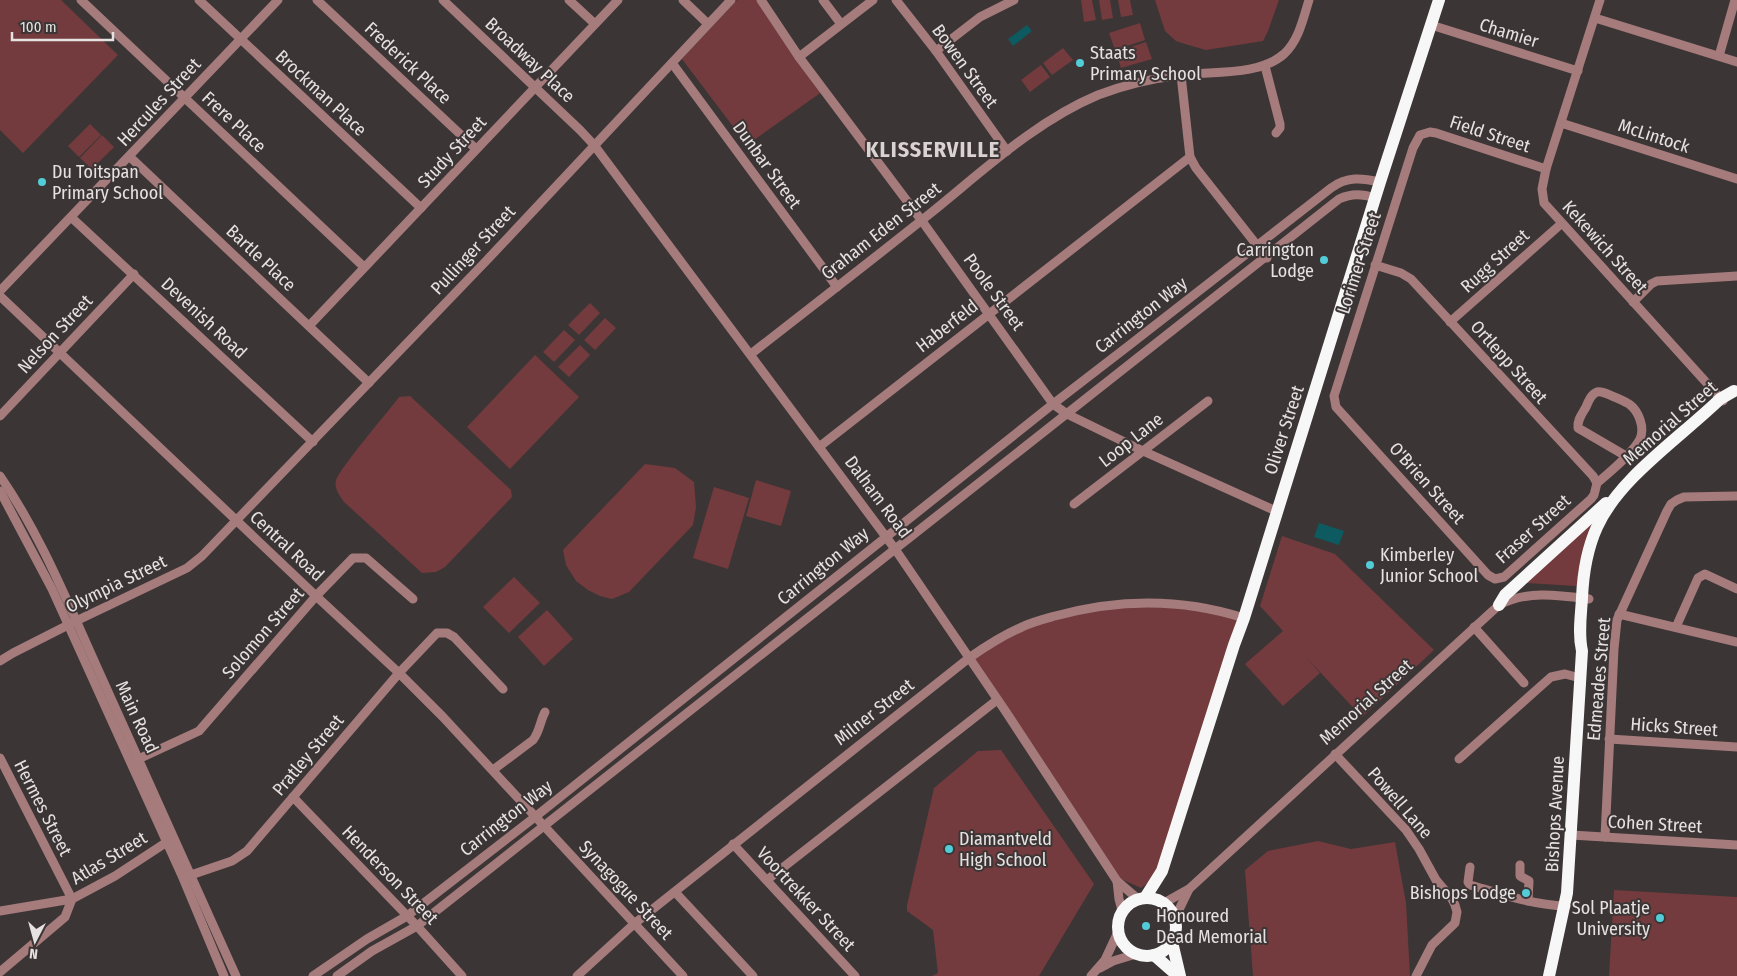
<svg xmlns="http://www.w3.org/2000/svg" width="1737" height="976" font-family="'Fira Sans Condensed',sans-serif">
	<style>
		.green { fill: #733b3d }
		.water { fill: #0d5a60 }
		.lines { fill: none; stroke-linecap: round; stroke-linejoin: round }
		.minor { stroke: #a57b7c; stroke-width: 9 }
		.highway { stroke: #f7f7f7; stroke-width: 12 }
		.poi-dot { fill: #52ccd6; stroke: #3c3535; stroke-width: 2 }
		.labels { text-anchor: middle; dominant-baseline: central; stroke-width: 4; stroke-linejoin: round; paint-order: stroke }
		.street-label { font-size: 18px; fill: #e6e2e2; stroke: #3c3535 }
		.poi-label { font-size: 18px; fill: #e6e2e2; stroke: #3c3535; text-anchor: start }
		.district-label { font-size: 22px; font-weight: bold; letter-spacing: 1px; fill: #dbd2d2; stroke: #3c3535 }
	</style>
	<rect width="100%" height="100%" fill="#3c3535"/>
	<!-- green -->
	<g class="green">
		<polygon points="0,0 61,0 118,55 23,153 0,130"/>
		<polygon points="737,0 759,0 826,89 747,145 682,59"/>
		<polygon points="1081,0 1092,0 1096,20 1084,22"/>
		<polygon points="1099,0 1110,0 1113,18 1102,20"/>
		<polygon points="1118,0 1130,0 1133,15 1121,17"/>
		<polygon points="1155,0 1279,0 1268,31 1263,41 1206,50 1185,44 1176,41 1165,31"/>
		<polygon points="1140,23 1145,40 1115,50 1109,33"/>
		<polygon points="1146,42 1152,59 1121,68 1116,52"/>
		<polygon points="1063,48 1073,60 1052,75 1043,63"/>
		<polygon points="1041,65 1050,77 1030,92 1021,80"/>
		<polygon points="90,124 101,135 79,157 68,146"/>
		<polygon points="102,135 114,147 92,169 80,158"/>
		<polygon points="590,303 600,313 579,335 568,325"/>
		<polygon points="605,318 616,328 595,350 584,340"/>
		<polygon points="564,330 575,340 554,362 543,352"/>
		<polygon points="580,345 590,355 569,377 558,367"/>
		<polygon points="535,355 579,397 510,469 467,427"/>
		<path d="M 410,396 L 511,490 L 512,497 L 445,567 L 436,572 L 422,573 L 344,502 C 340,496 334,489 336,481 C 338,470 389,411 399,397 Z"/>
		<polygon points="645,464 675,468 694,482 696,507 693,525 629,592 612,599 600,596 588,590 576,581 566,565 563,550"/>
		<polygon points="756,480 791,491 781,526 746,516"/>
		<polygon points="714,487 749,498 728,569 693,558"/>
		<polygon points="1598,517 1580,581 1576,586 1526,583"/>
		<polygon points="1282,536 1335,554 1434,650 1362,717 1305,656 1320,673 1283,706 1245,664 1283,631 1260,606"/>
		<polygon points="514,577 540,603 509,633 483,607"/>
		<polygon points="1151,603 1238,616 1157,876 1141,888 1119,878 969,658 1053,616"/>
		<polygon points="547,610 573,639 544,666 518,637"/>
		<polygon points="1001,750 1094,884 1039,976 932,976 938,973 933,930 907,911 907,905 934,788 978,751"/>
		<polygon points="1318,841 1351,849 1395,842 1406,903 1410,976 1253,976 1245,870 1268,851"/>
		<polygon points="1614,890 1737,897 1737,976 1609,976"/>
	</g>
	<!-- water -->
	<g class="water">
		<polygon points="1027,25 1032,31 1013,46 1008,39"/>
		<polygon points="1319,523 1344,531 1339,545 1314,537"/>
	</g>
	<g class="lines">
		<!-- minor -->
		<g class="minor">
			<polyline points="81,0 364,267"/>
			<polyline points="199,0 421,208"/>
			<polyline points="317,0 476,149"/>
			<polyline points="443,0 580,130 594,145 895,549 1004,709 1117,881 1138,899"/>
			<polyline points="569,0 595,24"/>
			<polyline points="683,0 708,24"/>
			<polyline points="761,0 799,57 922,221 1053,404 1067,414 1143,451 1276,511"/>
			<polyline points="823,0 841,24"/>
			<polyline points="896,0 936,51 1007,151"/>
			<polyline points="1600,0 1546,169 1542,189 1544,203 1723,401"/>
			<polyline points="1595,18 1737,62"/>
			<polyline points="1431,25 1578,71"/>
			<polyline points="936,51 980,17 1014,0"/>
			<polyline points="1719,56 1735,0"/>
			<polyline points="799,57 873,0"/>
			<polyline points="672,63 837,287"/>
			<polyline points="1265,66 1280,124 1280,128 1276,133"/>
			<polyline points="1181,75 1190,157 1196,168 1267,258"/>
			<polyline points="1561,123 1737,179"/>
			<polyline points="130,157 369,383"/>
			<polyline points="72,218 313,442"/>
			<polyline points="1375,265 1401,273 1411,279 1593,476 1597,483 1594,495 1591,499 1504,577 1495,579 1488,575 1336,407 1334,396 1413,148 1420,135 1430,132 1436,133 1546,169"/>
			<polyline points="0,291 278,0"/>
			<polyline points="0,296 316,596 399,673 443,717 683,976"/>
			<polyline points="1633,302 1651,284 1657,281 1737,276"/>
			<polyline points="1450,322 1561,224"/>
			<polyline points="309,326 618,0"/>
			<path d="M 751,354 C 811,307 872,260 932,212 C 984,170 1036,121 1098,95 C 1124,85 1155,78 1182,75 C 1214,71 1259,76 1284,54 C 1299,40 1303,19 1309,0"/>
			<polyline points="0,416 134,274"/>
			<polyline points="819,447 1190,157"/>
			<path d="M 0,476 C 40,534 67,601 96,665 C 143,769 189,872 236,976"/>
			<path d="M 1597,483 C 1610,472 1632,454 1640,439 C 1645,428 1639,411 1629,404 C 1624,401 1617,398 1612,396 C 1607,394 1602,391 1597,392 C 1591,394 1588,402 1586,407 C 1582,414 1577,420 1578,428 L 1626,456"/>
			<polyline points="0,491 52,589 183,878 224,976"/>
			<polyline points="1074,504 1208,401"/>
			<polyline points="1619,614 1737,642"/>
			<polyline points="1474,627 1524,683"/>
			<polyline points="1676,627 1698,578 1705,574 1737,589"/>
			<polyline points="0,661 13,653 76,621 187,568 202,556 487,260 731,0"/>
			<polyline points="1609,739 1737,747"/>
			<polyline points="1335,754 1406,830 1419,849 1436,880 1452,899 1455,905 1457,912 1455,923 1432,945 1416,976"/>
			<polyline points="0,758 72,899"/>
			<polyline points="1459,759 1551,677 1565,674 1580,678"/>
			<polyline points="134,761 199,731 316,596 353,558 366,558 413,599"/>
			<path d="M 493,770 L 533,740 C 540,731 540,721 545,712"/>
			<polyline points="293,797 417,926 462,976"/>
			<polyline points="1571,835 1737,845"/>
			<polyline points="1605,837 1614,649 1617,620 1667,511 1671,504 1677,500 1684,497 1737,496"/>
			<polyline points="733,844 855,976"/>
			<polyline points="1520,865 1520,876 1529,881 1528,901"/>
			<path d="M 1470,867 L 1468,882 L 1470,885 C 1501,894 1533,905 1566,906"/>
			<polyline points="185,877 232,861 247,851 399,673 437,633 447,633 454,637 503,689"/>
			<polyline points="767,880 997,700"/>
			<polyline points="1117,881 1119,899 1122,910"/>
			<polyline points="675,892 753,976"/>
			<path d="M 1164,903 L 1189,889 L 1499,605 C 1527,590 1559,595 1589,599"/>
			<polyline points="0,911 72,899 115,876 170,840"/>
			<polyline points="1175,918 1189,889"/>
			<polyline points="1100,968 1113,961 1136,954"/>
			<polyline points="0,972 65,917 72,899"/>
			<path d="M 313,976 L 367,939 L 407,916 L 535,817 L 1053,404 L 1127,347 L 1331,188 C 1347,176 1362,178 1380,182"/>
			<path d="M 337,976 L 372,951 L 417,926 L 1339,199 C 1352,193 1362,194 1376,198"/>
			<path d="M 577,976 L 634,924 L 969,658 C 986,646 1003,635 1022,627 C 1032,622 1044,619 1055,616 C 1117,599 1182,598 1244,618"/>
			<polyline points="1091,976 1105,960 1118,932"/>
		</g>
		<!-- highway -->
		<g class="highway">
			<polyline points="1499,605 1505,595 1606,503"/>
			<circle cx="1147" cy="927" r="29"/>
			<polyline points="1145,898 1162,871 1234,645 1244,618 1380,182 1439,0"/>
			<polyline points="1172,942 1180,976"/>
			<polyline points="1154,955 1178,976"/>
			<path d="M 1549,976 L 1567,893 L 1582,651 C 1578,633 1581,616 1582,598 C 1583,574 1587,549 1597,527 C 1619,478 1681,437 1720,399 L 1734,391"/>
		</g>
	</g>
	<!-- markers -->
	<g class="poi-dot">
		<circle cx="1080" cy="63" r="5"/>
		<circle cx="42" cy="182" r="5"/>
		<circle cx="1324" cy="260" r="5"/>
		<circle cx="1370" cy="565" r="5"/>
		<circle cx="949" cy="849" r="5"/>
		<circle cx="1526" cy="893" r="5"/>
		<circle cx="1660" cy="918" r="5"/>
		<circle cx="1146" cy="926" r="5"/>
	</g>
	<g class="labels">
		<!-- street labels -->
		<g class="street-label">
			<text transform="translate(1509 33) rotate(17)">Chamier</text>
			<text transform="translate(530 60) rotate(43)">Broadway Place</text>
			<text transform="translate(408 63) rotate(43)">Frederick Place</text>
			<text transform="translate(965 66) rotate(54)">Bowen Street</text>
			<text transform="translate(321 93) rotate(43)">Brockman Place</text>
			<text transform="translate(159 102) rotate(-47)">Hercules Street</text>
			<text transform="translate(234 122) rotate(43)">Frere Place</text>
			<text transform="translate(1490 134) rotate(18)">Field Street</text>
			<text transform="translate(1654 136) rotate(18)">McLintock</text>
			<text transform="translate(452 152) rotate(-47)">Study Street</text>
			<text transform="translate(767 165) rotate(54)">Dunbar Street</text>
			<text transform="translate(881 231) rotate(-38)">Graham Eden Street</text>
			<text transform="translate(1605 247) rotate(48)">Kekewich Street</text>
			<text transform="translate(473 250) rotate(-47)">Pullinger Street</text>
			<text transform="translate(261 258) rotate(43)">Bartle Place</text>
			<text transform="translate(1495 261) rotate(-42)">Rugg Street</text>
			<text transform="translate(1359 263) rotate(-72)">Lorimer Street</text>
			<text transform="translate(994 292) rotate(54)">Poole Street</text>
			<text transform="translate(1141 315) rotate(-38)">Carrington Way</text>
			<text transform="translate(204 318) rotate(43)">Devenish Road</text>
			<text transform="translate(947 326) rotate(-38)">Haberfeld</text>
			<text transform="translate(55 334) rotate(-47)">Nelson Street</text>
			<text transform="translate(1509 362) rotate(48)">Ortlepp Street</text>
			<text transform="translate(1670 423) rotate(-41)">Memorial Street</text>
			<text transform="translate(1284 430) rotate(-72)">Oliver Street</text>
			<text transform="translate(1131 440) rotate(-38)">Loop Lane</text>
			<text transform="translate(1427 483) rotate(48)">O'Brien Street</text>
			<text transform="translate(878 497) rotate(53)">Dalham Road</text>
			<text transform="translate(1533 529) rotate(-42)">Fraser Street</text>
			<text transform="translate(287 546) rotate(43)">Central Road</text>
			<text transform="translate(823 566) rotate(-39)">Carrington Way</text>
			<text transform="translate(116 584) rotate(-26)">Olympia Street</text>
			<text transform="translate(263 633) rotate(-49)">Solomon Street</text>
			<text transform="translate(1599 679) rotate(-85)">Edmeades Street</text>
			<text transform="translate(1366 702) rotate(-42)">Memorial Street</text>
			<text transform="translate(874 712) rotate(-38)">Milner Street</text>
			<text transform="translate(137 717) rotate(65)">Main Road</text>
			<text transform="translate(1674 727) rotate(4)">Hicks Street</text>
			<text transform="translate(308 755) rotate(-50)">Pratley Street</text>
			<text transform="translate(1400 803) rotate(49)">Powell Lane</text>
			<text transform="translate(43 808) rotate(63)">Hermes Street</text>
			<text transform="translate(1555 814) rotate(-87)">Bishops Avenue</text>
			<text transform="translate(506 818) rotate(-38)">Carrington Way</text>
			<text transform="translate(1655 824) rotate(3)">Cohen Street</text>
			<text transform="translate(109 858) rotate(-31)">Atlas Street</text>
			<text transform="translate(390 875) rotate(46)">Henderson Street</text>
			<text transform="translate(626 890) rotate(47)">Synagogue Street</text>
			<text transform="translate(806 899) rotate(47)">Voortrekker Street</text>
		</g>
		<!-- poi labels -->
		<g class="poi-label">
			<text x="1090" y="53">Staats<tspan x="1090" dy="21">Primary School</tspan></text>
			<text x="52" y="172">Du Toitspan<tspan x="52" dy="21">Primary School</tspan></text>
			<text x="1314" y="250" text-anchor="end">Carrington<tspan x="1314" dy="21">Lodge</tspan></text>
			<text x="1380" y="555">Kimberley<tspan x="1380" dy="21">Junior School</tspan></text>
			<text x="959" y="839">Diamantveld<tspan x="959" dy="21">High School</tspan></text>
			<text x="1516" y="893" text-anchor="end">Bishops Lodge</text>
			<text x="1650" y="908" text-anchor="end">Sol Plaatje<tspan x="1650" dy="21">University</tspan></text>
			<text x="1156" y="916">Honoured<tspan x="1156" dy="21">Dead Memorial</tspan></text>
		</g>
		<!-- district labels -->
		<g class="district-label">
			<text x="933" y="149">KLISSERVILLE</text>
		</g>
	</g>
	<!-- north arrow -->
	<g transform="translate(35 941) rotate(186)" stroke="#3c3535" stroke-width="4" paint-order="stroke">
	<path d="M0-4L9 19L0 12L-9 19Z" fill="#e6e2e2"/>
	<text y="-8" font-size="14" font-weight="bold" text-anchor="middle" fill="#e6e2e2">N</text>
	</g>
	<!-- scale -->
	<path d="M12 32v8h101v-8" fill="none" stroke="#e6e2e2" stroke-width="2.5"/>
	<text x="20" y="32" font-size="15" fill="#e6e2e2" stroke="#3c3535" stroke-width="4" paint-order="stroke">100 m</text>
</svg>
